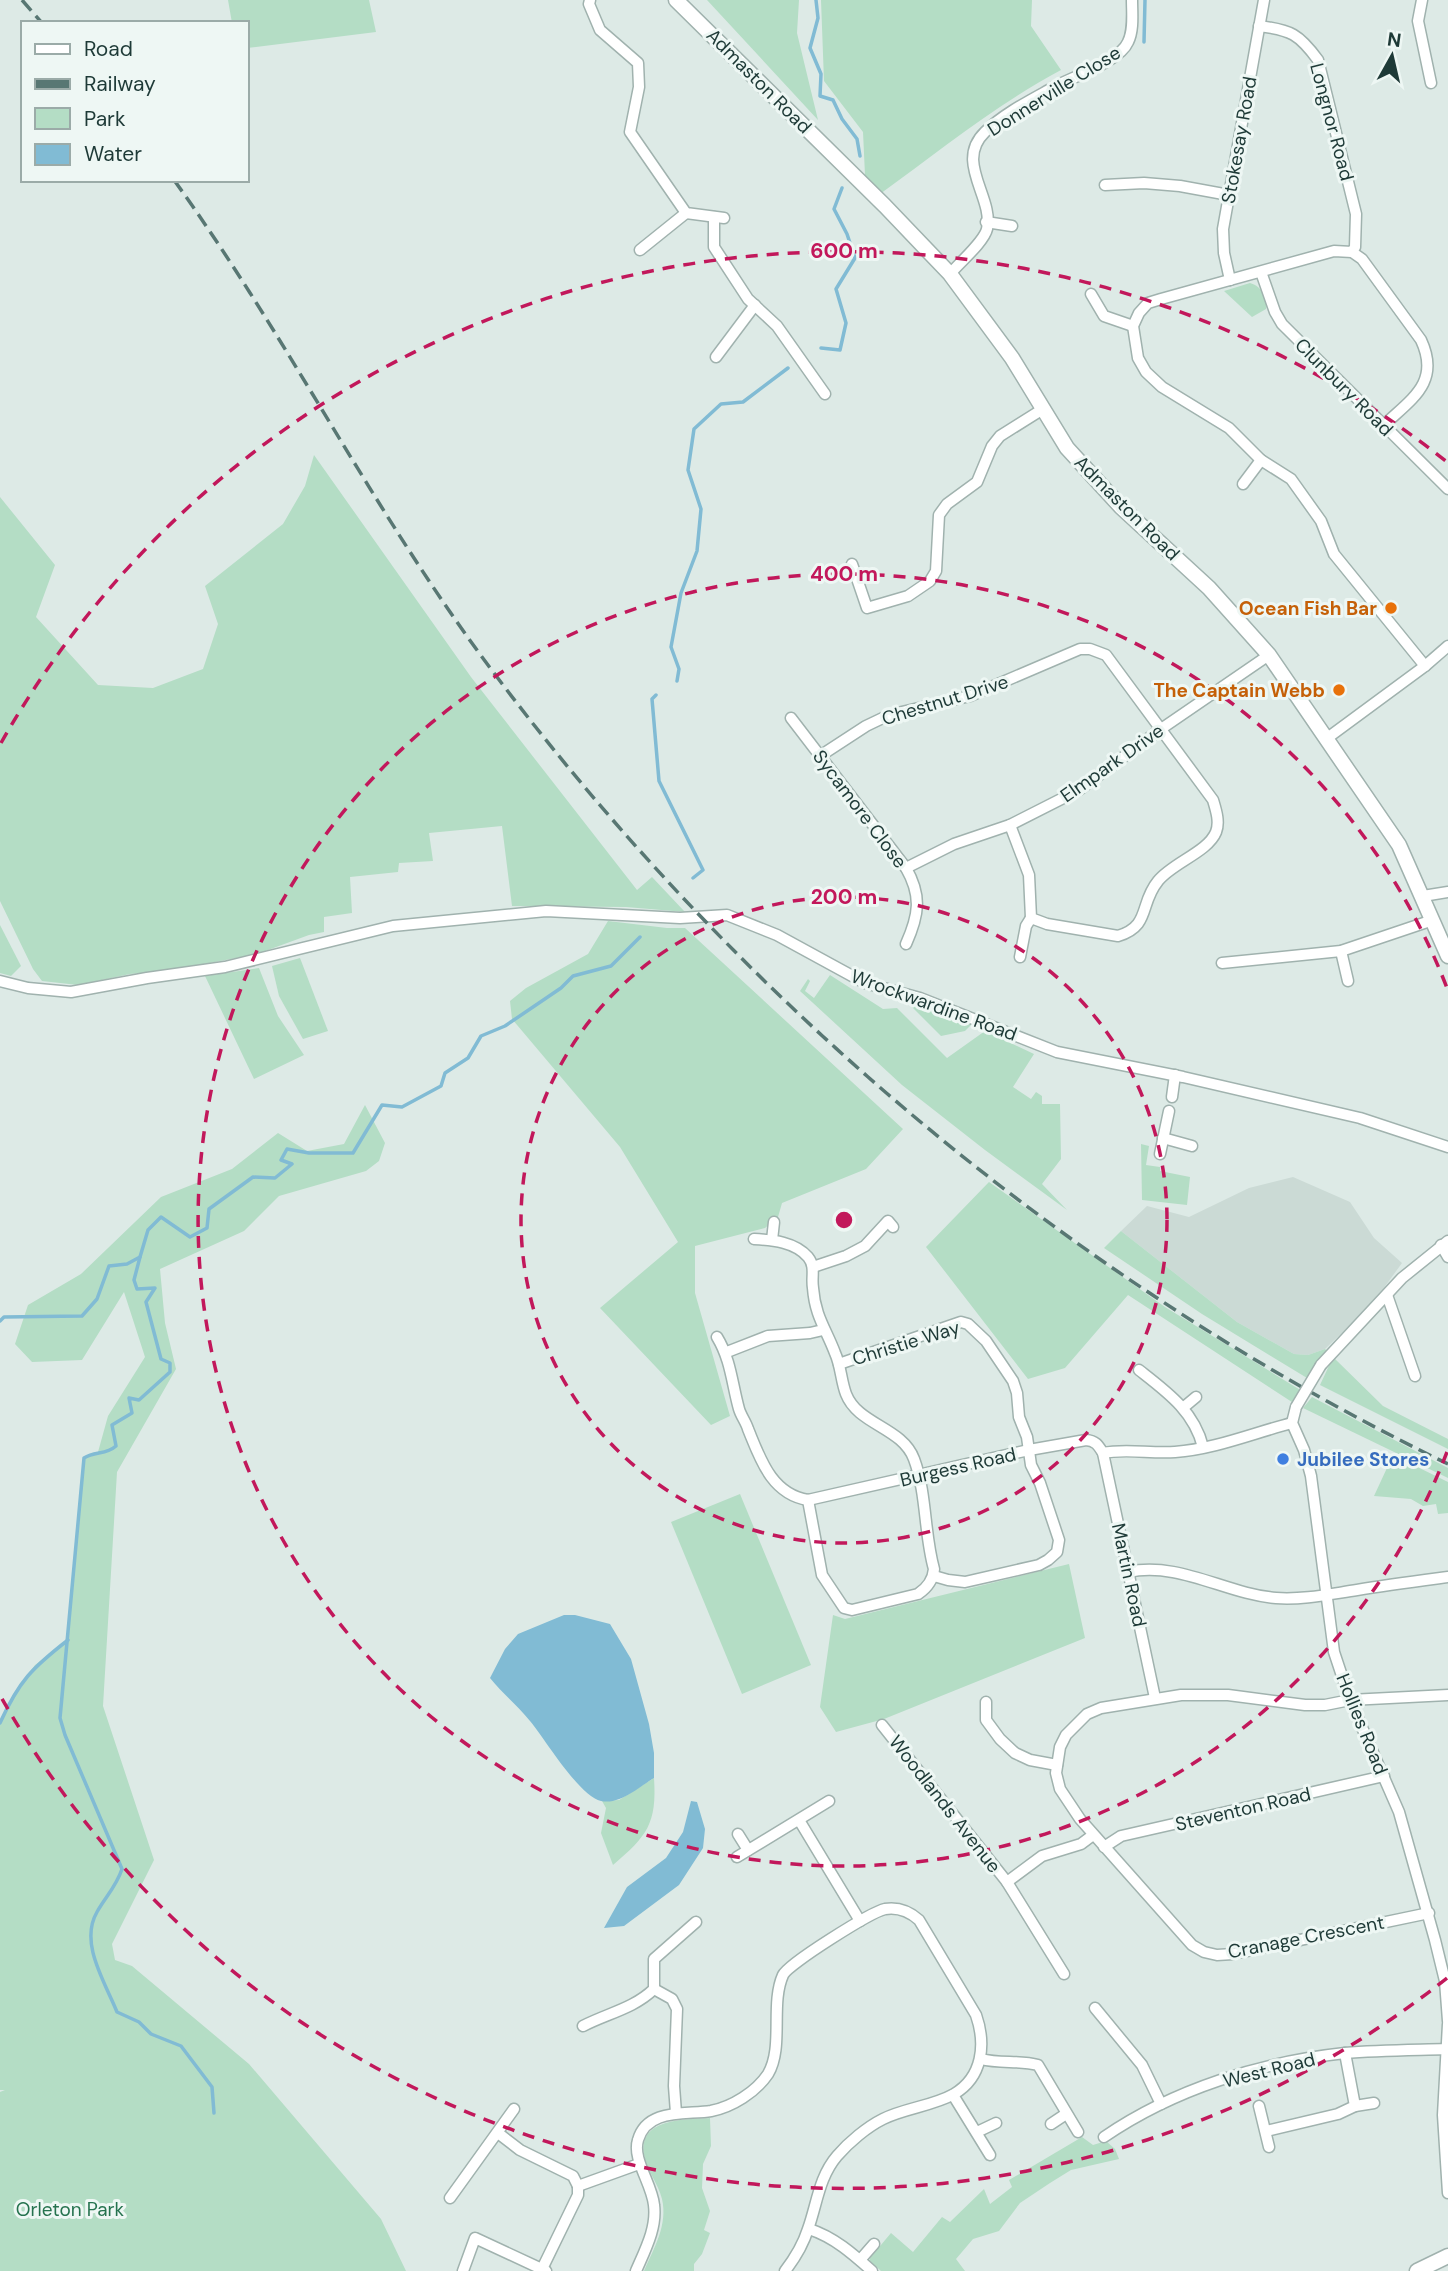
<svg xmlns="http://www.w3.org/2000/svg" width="1448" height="2271" font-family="'DM Sans',sans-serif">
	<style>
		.built { fill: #cbdad5 }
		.green { fill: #b4ddc5 }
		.water { fill: #81bbd4 }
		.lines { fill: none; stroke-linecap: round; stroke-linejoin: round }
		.stream { stroke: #81bbd4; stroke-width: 3.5 }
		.minor-casing { stroke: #a0b2ae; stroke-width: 13 }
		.tertiary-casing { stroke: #a0b2ae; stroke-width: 17 }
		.minor { stroke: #fff; stroke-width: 10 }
		.tertiary { stroke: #fff; stroke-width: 14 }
		.rail { stroke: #587773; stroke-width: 3.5; stroke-dasharray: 14 7; stroke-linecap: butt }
		.minor-bridge-casing { stroke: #a0b2ae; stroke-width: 13; stroke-linecap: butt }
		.minor-bridge { stroke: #fff; stroke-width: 10 }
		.ring { fill: none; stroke: #c2185b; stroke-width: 3.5; stroke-dasharray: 12 9 }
		.food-dot { fill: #e8710a; stroke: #eef7f4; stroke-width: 2.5 }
		.shop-dot { fill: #3f7fe0; stroke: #eef7f4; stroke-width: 2.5 }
		.labels { text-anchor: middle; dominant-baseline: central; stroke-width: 6; stroke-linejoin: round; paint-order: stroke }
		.street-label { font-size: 19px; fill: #1e3a37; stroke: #eef7f4 }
		.food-label { font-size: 19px; font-weight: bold; fill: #c56008; stroke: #eef7f4; text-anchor: end }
		.shop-label { font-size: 19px; font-weight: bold; fill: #366cbe; stroke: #eef7f4; text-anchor: start }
		.park-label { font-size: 19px; fill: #26734f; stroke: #eef7f4 }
		.centre { fill: #c2185b; stroke: #eef7f4; stroke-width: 3.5 }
		.ring-label { font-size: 21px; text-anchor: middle; font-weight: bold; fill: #c2185b; stroke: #eef7f4; stroke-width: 6; stroke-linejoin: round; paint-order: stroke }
	</style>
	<rect width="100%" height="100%" fill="#ddeae6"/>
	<!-- built -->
	<polygon class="built" points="1293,1177 1350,1202 1374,1238 1402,1263 1383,1289 1350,1325 1325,1349 1308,1355 1294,1354 1237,1322 1121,1231 1147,1206 1189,1217 1249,1188"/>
	<!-- green -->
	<g class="green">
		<polygon points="228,0 369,0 376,32 247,48 247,23 232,23"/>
		<polygon points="707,0 799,0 797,33 818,120"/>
		<path d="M 821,0 L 1032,0 L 1031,26 L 1061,70 C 997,104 939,151 880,194 L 865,175 L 863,132 L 824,81 Z"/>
		<path d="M 1250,283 C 1261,286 1269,298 1266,309 L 1252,317 L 1224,291 Z"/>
		<polygon points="314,455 471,677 637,890 652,877 685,912 626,907 512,906 502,826 429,833 433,861 399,863 398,872 350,877 352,913 324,917 324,932 309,935 257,954 167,971 130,974 78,985 42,981 33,969 0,901 0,497 55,565 36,617 98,685 153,688 203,669 218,624 205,586 283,524 305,486"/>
		<polygon points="608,921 667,928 685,928 903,1129 866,1169 782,1203 778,1217 765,1228 695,1246 695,1293 730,1416 711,1425 600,1308 678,1242 620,1147 512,1019 510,1001 526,988 588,954"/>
		<polygon points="0,925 21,966 11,976 0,973"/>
		<polygon points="300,958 328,1031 303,1039 279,996 272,966"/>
		<polygon points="259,968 278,1016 304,1055 254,1079 205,976"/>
		<polygon points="830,975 883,1009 897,1008 947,1058 985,1031 1034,1054 1013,1087 1031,1099 1036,1092 1042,1096 1042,1104 1060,1104 1061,1159 1042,1184 1067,1210 985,1150 902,1085 800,991 808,979 810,981 805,991 814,998"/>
		<polygon points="912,1000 971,1025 965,1031 941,1036 908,1003"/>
		<polygon points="365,1105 385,1143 379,1161 366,1171 279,1196 244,1231 160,1269 165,1323 176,1369 117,1472 103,1706 154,1860 112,1944 115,1960 132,1966 249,2064 381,2219 406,2271 0,2271 0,2092 5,2090 0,2090 0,1723 13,1695 35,1665 68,1640 84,1458 92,1453 98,1452 108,1416 145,1357 124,1292 82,1360 32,1362 15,1344 28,1305 81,1274 161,1197 232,1169 278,1133 307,1151 344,1144"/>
		<polygon points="1141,1144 1149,1146 1146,1165 1160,1167 1160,1171 1190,1177 1187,1205 1142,1200"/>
		<polygon points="989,1182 1165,1307 1302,1391 1295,1404 1128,1295 1065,1368 1028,1379 926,1247"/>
		<polygon points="1121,1231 1237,1322 1294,1354 1308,1355 1325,1349 1327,1351 1307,1378 1202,1314 1104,1248"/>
		<polygon points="1333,1357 1383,1406 1448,1439 1448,1449 1320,1385"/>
		<polygon points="1312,1397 1448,1468 1448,1478 1303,1408"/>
		<polygon points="1393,1455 1448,1482 1448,1513 1438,1514 1436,1504 1423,1506 1411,1499 1374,1496"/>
		<polygon points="740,1494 811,1665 742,1694 671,1522"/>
		<polygon points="1069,1564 1085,1638 884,1719 836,1732 820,1707 833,1615 845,1619"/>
		<path d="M 654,1778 C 657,1824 647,1836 613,1865 L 601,1833 L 606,1808 L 602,1801 L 619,1800 Z"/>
		<path d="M 710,2118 L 711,2146 L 703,2164 L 702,2188 L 710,2211 L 704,2230 L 710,2233 L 702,2254 L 694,2264 L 694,2271 L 644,2271 C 654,2248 668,2225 662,2199 C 658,2183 646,2169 644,2154 C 639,2117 686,2120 710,2118 Z"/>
		<polygon points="1082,2137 1093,2145 1106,2141 1115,2149 1119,2159 1071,2170 1050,2183 1020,2203 999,2231 973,2239 956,2259 965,2271 881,2271 870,2261 870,2258 891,2233 913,2252 942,2217 950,2222 984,2189 990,2204 1012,2187 1009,2180"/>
	</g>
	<!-- water -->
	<g class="water">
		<path d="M 564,1615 L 575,1615 L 610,1624 L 631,1659 L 649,1724 L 654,1753 L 654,1778 C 639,1787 620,1805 601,1801 C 579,1796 545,1739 530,1721 C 518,1706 502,1693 490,1678 L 505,1649 L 518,1634 Z"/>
		<polygon points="691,1801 697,1802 705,1829 703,1848 679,1885 624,1926 604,1928 627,1887 666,1858 683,1832"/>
	</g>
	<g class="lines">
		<!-- stream -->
		<g class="stream">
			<polyline points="816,0 818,18 810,48 821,74 820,96 833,100 842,119 857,139 860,156"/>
			<polyline points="1144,42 1145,0"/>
			<polyline points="821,348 840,350 846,323 836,289 855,258 847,234 834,209 842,188"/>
			<polyline points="677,681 679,669 671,647 681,593 697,551 701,509 688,470 694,429 721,404 743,402 788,368"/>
			<polyline points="656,695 652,699 659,781 703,870 693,878"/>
			<path d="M 140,1257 L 134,1280 L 137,1289 L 155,1288 L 146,1302 L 161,1359 L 170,1363 L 170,1372 L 139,1400 L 129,1398 L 132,1413 L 112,1425 L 116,1446 C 106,1455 95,1451 84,1458 L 60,1718 L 65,1735 L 122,1869 C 116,1887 106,1896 97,1912 C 79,1943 105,1982 117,2012 L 139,2022 L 151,2034 L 181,2046 L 212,2087 L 214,2113"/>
			<polyline points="0,1321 4,1317 82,1316 97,1299 109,1266 127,1264 140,1257 148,1230 161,1217 190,1237 207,1228 209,1209 253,1177 275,1178 292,1164 281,1160 287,1149 309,1153 353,1153 382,1105 402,1107 441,1086 445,1073 468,1058 481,1036 505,1026 561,988 573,976 611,966 640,937"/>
			<path d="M 0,1723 C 19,1681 32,1668 68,1640"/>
		</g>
		<!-- minor casing -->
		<g class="minor-casing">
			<g id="minor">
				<polyline points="590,0 589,4 600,30 638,63 639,87 630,132 686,213 724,218"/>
				<polyline points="1422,0 1418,21 1431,83"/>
				<path d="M 1259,26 C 1291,30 1299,34 1318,60 L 1356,214 L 1355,247 L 1352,252"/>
				<polyline points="1105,185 1144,183 1180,186 1229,195"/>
				<polyline points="714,217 714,247 748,299 777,326 825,394"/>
				<polyline points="986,222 1012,226"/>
				<polyline points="640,250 686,213"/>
				<polyline points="1261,272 1275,312 1282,324 1448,489"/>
				<path d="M 950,274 C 959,263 984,242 987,229 C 994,197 954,162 985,132 C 1004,113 1033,99 1056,86 C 1075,76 1120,61 1128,42 C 1134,30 1132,13 1132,0"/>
				<polyline points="1230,280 1224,253 1223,229 1264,0"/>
				<polyline points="1091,294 1104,316 1133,326"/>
				<polyline points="716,357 755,305"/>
				<path d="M 1383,426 C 1411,399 1441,383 1421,340 L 1362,259 L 1352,252 L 1334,251 L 1161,299 L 1148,303 L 1139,313 L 1133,326 L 1138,358 L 1146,372 L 1162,387 L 1229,428 L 1261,460 L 1291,479 L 1321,521 L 1334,554 L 1425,666"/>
				<polyline points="1243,484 1261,460"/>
				<polyline points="852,564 867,608 908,596 930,581 936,571 939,515 947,504 977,482 992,446 1000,436 1043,409"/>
				<path d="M 791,718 L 906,868 C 922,896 919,915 906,944"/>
				<polyline points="1326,739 1425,666 1448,646"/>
				<path d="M 820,756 L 866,726 L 889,715 L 970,696 L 1080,649 L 1090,649 L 1106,655 L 1213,800 C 1216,810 1220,822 1216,832 C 1208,852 1172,863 1158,881 C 1139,904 1151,926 1118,936 L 1047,924 L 1031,918 L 1029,875 L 1010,825"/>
				<polyline points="906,868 954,844 1010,825 1079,790 1161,729 1269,655"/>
				<polyline points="1423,896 1448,892"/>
				<polyline points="1341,951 1348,981"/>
				<polyline points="1020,957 1026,926 1031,918"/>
				<polyline points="1222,963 1341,951 1433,920"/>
				<polyline points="0,981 28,988 71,992 147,978 225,967 393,926 546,911 680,918 727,915 777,935 865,983 920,998 1057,1052 1183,1077 1360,1118 1448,1147"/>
				<polyline points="1172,1097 1175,1075"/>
				<polyline points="1163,1138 1192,1146"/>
				<polyline points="1160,1154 1169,1111"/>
				<path d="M 754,1239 C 773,1240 795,1242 808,1257 C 816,1267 811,1277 813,1288 C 815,1316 826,1329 835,1353 C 841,1366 841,1381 846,1394 C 858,1425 902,1427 914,1459 C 927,1494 924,1534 934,1569 C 933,1581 927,1588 918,1594 L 852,1610 L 844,1608 L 822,1575 L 808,1500"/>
				<polyline points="772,1240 774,1222"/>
				<polyline points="1441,1245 1448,1257"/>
				<polyline points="813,1267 846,1256 865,1246 888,1221 893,1227"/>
				<polyline points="1387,1295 1415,1376"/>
				<path d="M 717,1337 C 731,1360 732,1384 739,1409 C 741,1416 746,1422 748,1429 C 760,1458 771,1494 808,1500 L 1029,1450 L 1086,1440 C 1096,1441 1098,1445 1103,1453 L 1155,1698"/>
				<polyline points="727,1352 768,1336 810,1333 823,1330"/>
				<polyline points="839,1364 961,1322 968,1324 986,1341 1013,1381 1017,1393 1019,1417 1027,1437 1031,1465 1040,1483 1059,1540 1057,1552 1048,1560 1039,1565 965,1582 948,1580 934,1576"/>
				<polyline points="1321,1365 1402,1278 1448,1241"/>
				<path d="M 1139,1370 C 1167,1392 1194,1411 1203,1447"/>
				<polyline points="1184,1407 1196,1397"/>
				<polyline points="1296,1407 1292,1423 1304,1450 1311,1476 1334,1652 1350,1700 1399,1812 1435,1940 1445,1981 1448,2021"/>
				<path d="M 1103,1453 C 1126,1448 1151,1454 1175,1452 C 1215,1449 1253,1433 1292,1423"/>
				<path d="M 1128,1572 C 1179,1561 1226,1594 1276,1598 C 1303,1600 1330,1594 1357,1590 C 1387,1585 1418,1581 1448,1577"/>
				<polyline points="986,1702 986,1720 1000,1739 1015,1753 1030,1760 1057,1765"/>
				<polyline points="882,1725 1007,1882 1064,1974"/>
				<polyline points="799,1820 860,1921"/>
				<polyline points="738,1834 748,1850"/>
				<polyline points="1104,1847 1121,1836 1384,1776"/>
				<polyline points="737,1857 829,1801"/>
				<polyline points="1007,1882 1042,1856 1081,1844 1093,1835"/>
				<polyline points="1429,1913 1233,1954 1217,1955 1204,1952 1192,1945 1080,1819 1060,1789 1056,1773 1060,1747 1066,1735 1087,1714 1101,1708 1181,1695 1228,1695 1305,1705 1325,1705 1350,1700 1448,1695"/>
				<polyline points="654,1989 672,1999 677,2009 674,2086 676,2113"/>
				<polyline points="1095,2008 1142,2065 1161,2104"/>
				<polyline points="1448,2024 1443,2115 1448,2193"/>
				<path d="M 583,2026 C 608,2013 633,2009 654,1989 L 654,1959 L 696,1922"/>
				<path d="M 981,2059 C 1000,2064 1019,2060 1038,2065 L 1078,2132"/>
				<polyline points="953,2095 990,2155"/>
				<polyline points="1259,2106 1269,2147"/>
				<polyline points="1355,2106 1374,2103"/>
				<polyline points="1051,2124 1066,2114"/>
				<polyline points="1266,2131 1338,2114 1355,2106 1345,2053"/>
				<polyline points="977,2132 996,2123"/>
				<polyline points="498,2133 520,2150 573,2176 578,2186"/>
				<path d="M 1104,2137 C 1174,2089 1261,2062 1345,2053 C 1378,2050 1413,2050 1446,2049"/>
				<polyline points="578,2186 639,2164"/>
				<polyline points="450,2198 514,2109"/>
				<path d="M 809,2229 C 834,2237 853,2254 872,2271"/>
				<polyline points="860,2260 874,2244"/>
				<polyline points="542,2269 578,2195 578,2186"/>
				<polyline points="463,2271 475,2238 546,2271"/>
				<path d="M 636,2271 C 645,2250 657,2228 654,2205 C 652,2184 632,2159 638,2140 C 647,2108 686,2115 711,2111 C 732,2107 756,2092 768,2074 C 784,2047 770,2004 783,1975 C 788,1964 871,1912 885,1909 C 898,1907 909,1911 919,1920 L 976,2015 C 986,2044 983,2077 954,2094 C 933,2106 905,2108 883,2119 C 867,2127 849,2142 837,2156 C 819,2177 817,2204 808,2229 C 803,2245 795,2258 785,2271"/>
			</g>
		</g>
		<!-- tertiary casing -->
		<g class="tertiary-casing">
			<g id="tertiary">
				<polyline points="676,0 885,206 950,274 1012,358 1067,448 1121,507 1209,588 1269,655 1399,845 1448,956"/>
				<polyline points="1417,2271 1448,2256"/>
			</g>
		</g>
		<!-- minor -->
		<use href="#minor" class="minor"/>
		<!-- tertiary -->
		<use href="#tertiary" class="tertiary"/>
		<!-- rail -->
		<g class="rail">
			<polyline points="22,0 42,23"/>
			<path d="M 174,180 C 286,335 371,507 485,661 C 736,999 1069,1280 1448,1464"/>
		</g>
		<!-- minor-bridge casing -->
		<g class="minor-bridge-casing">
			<polyline id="minor-bridge" points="1296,1407 1321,1365"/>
		</g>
		<!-- minor-bridge -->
		<use href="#minor-bridge" class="minor-bridge"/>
	</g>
	<!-- distance rings -->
	<g class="ring">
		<circle cx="844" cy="1220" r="323"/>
		<path d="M1447 1452A646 646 0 1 1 1447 988"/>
		<path d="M1447 1978A969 969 0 0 1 1 1697M1 743A969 969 0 0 1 1447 462"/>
	</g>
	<!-- markers -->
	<g class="food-dot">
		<circle cx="1391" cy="608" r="7"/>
		<circle cx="1339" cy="690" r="7"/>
	</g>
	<circle class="shop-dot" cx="1283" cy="1459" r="7"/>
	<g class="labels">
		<!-- street labels -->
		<g class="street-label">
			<text transform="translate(759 81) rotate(45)">Admaston Road</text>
			<text transform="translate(1054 91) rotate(-32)">Donnerville Close</text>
			<text transform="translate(1332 122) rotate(75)">Longnor Road</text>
			<text transform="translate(1239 140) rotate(-80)">Stokesay Road</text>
			<text transform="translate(1344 387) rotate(45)">Clunbury Road</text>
			<text transform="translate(1127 508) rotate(45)">Admaston Road</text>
			<text transform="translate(945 700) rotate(-17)">Chestnut Drive</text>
			<text transform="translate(1112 763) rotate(-35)">Elmpark Drive</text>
			<text transform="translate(860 809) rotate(53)">Sycamore Close</text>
			<text transform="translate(934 1005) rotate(20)">Wrockwardine Road</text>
			<text transform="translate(906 1343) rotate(-17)">Christie Way</text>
			<text transform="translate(958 1467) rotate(-13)">Burgess Road</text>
			<text transform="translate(1129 1575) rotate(78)">Martin Road</text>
			<text transform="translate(1362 1724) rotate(68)">Hollies Road</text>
			<text transform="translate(945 1804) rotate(52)">Woodlands Avenue</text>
			<text transform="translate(1243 1809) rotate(-13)">Steventon Road</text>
			<text transform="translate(1306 1937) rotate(-11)">Cranage Crescent</text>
			<text transform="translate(1269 2070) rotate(-14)">West Road</text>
		</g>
		<!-- food labels -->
		<g class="food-label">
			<text x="1377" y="608">Ocean Fish Bar</text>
			<text x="1325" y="690">The Captain Webb</text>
		</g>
		<!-- shop labels -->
		<g class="shop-label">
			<text x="1297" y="1459">Jubilee Stores</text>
		</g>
		<!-- park labels -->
		<g class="park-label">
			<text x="70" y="2209">Orleton Park</text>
		</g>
	</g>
	<circle cx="844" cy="1220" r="10" class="centre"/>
	<g class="ring-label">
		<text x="844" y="258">600 m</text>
		<text x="844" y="581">400 m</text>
		<text x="844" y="904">200 m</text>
	</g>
	<!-- legend -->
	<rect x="21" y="21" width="228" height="161" fill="#eef7f4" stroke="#9baba8" stroke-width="2"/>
	<rect x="35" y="44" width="35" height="10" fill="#ffffff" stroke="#9baba8" stroke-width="2"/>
	<text x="84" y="56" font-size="21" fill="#1e3a37">Road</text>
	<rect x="35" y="79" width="35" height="10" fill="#587773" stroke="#9baba8" stroke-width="2"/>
	<text x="84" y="91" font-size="21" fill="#1e3a37">Railway</text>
	<rect x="35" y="108" width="35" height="21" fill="#b4ddc5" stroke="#9baba8" stroke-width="2"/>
	<text x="84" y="126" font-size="21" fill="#1e3a37">Park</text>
	<rect x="35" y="144" width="35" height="21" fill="#81bbd4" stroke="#9baba8" stroke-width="2"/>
	<text x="84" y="161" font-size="21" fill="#1e3a37">Water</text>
	<!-- north arrow -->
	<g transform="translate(1392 56) rotate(8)" stroke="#eef7f4" stroke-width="5" paint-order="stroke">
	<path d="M0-5L12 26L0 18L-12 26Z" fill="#1e3a37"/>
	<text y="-10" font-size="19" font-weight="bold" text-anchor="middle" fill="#1e3a37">N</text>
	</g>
</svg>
